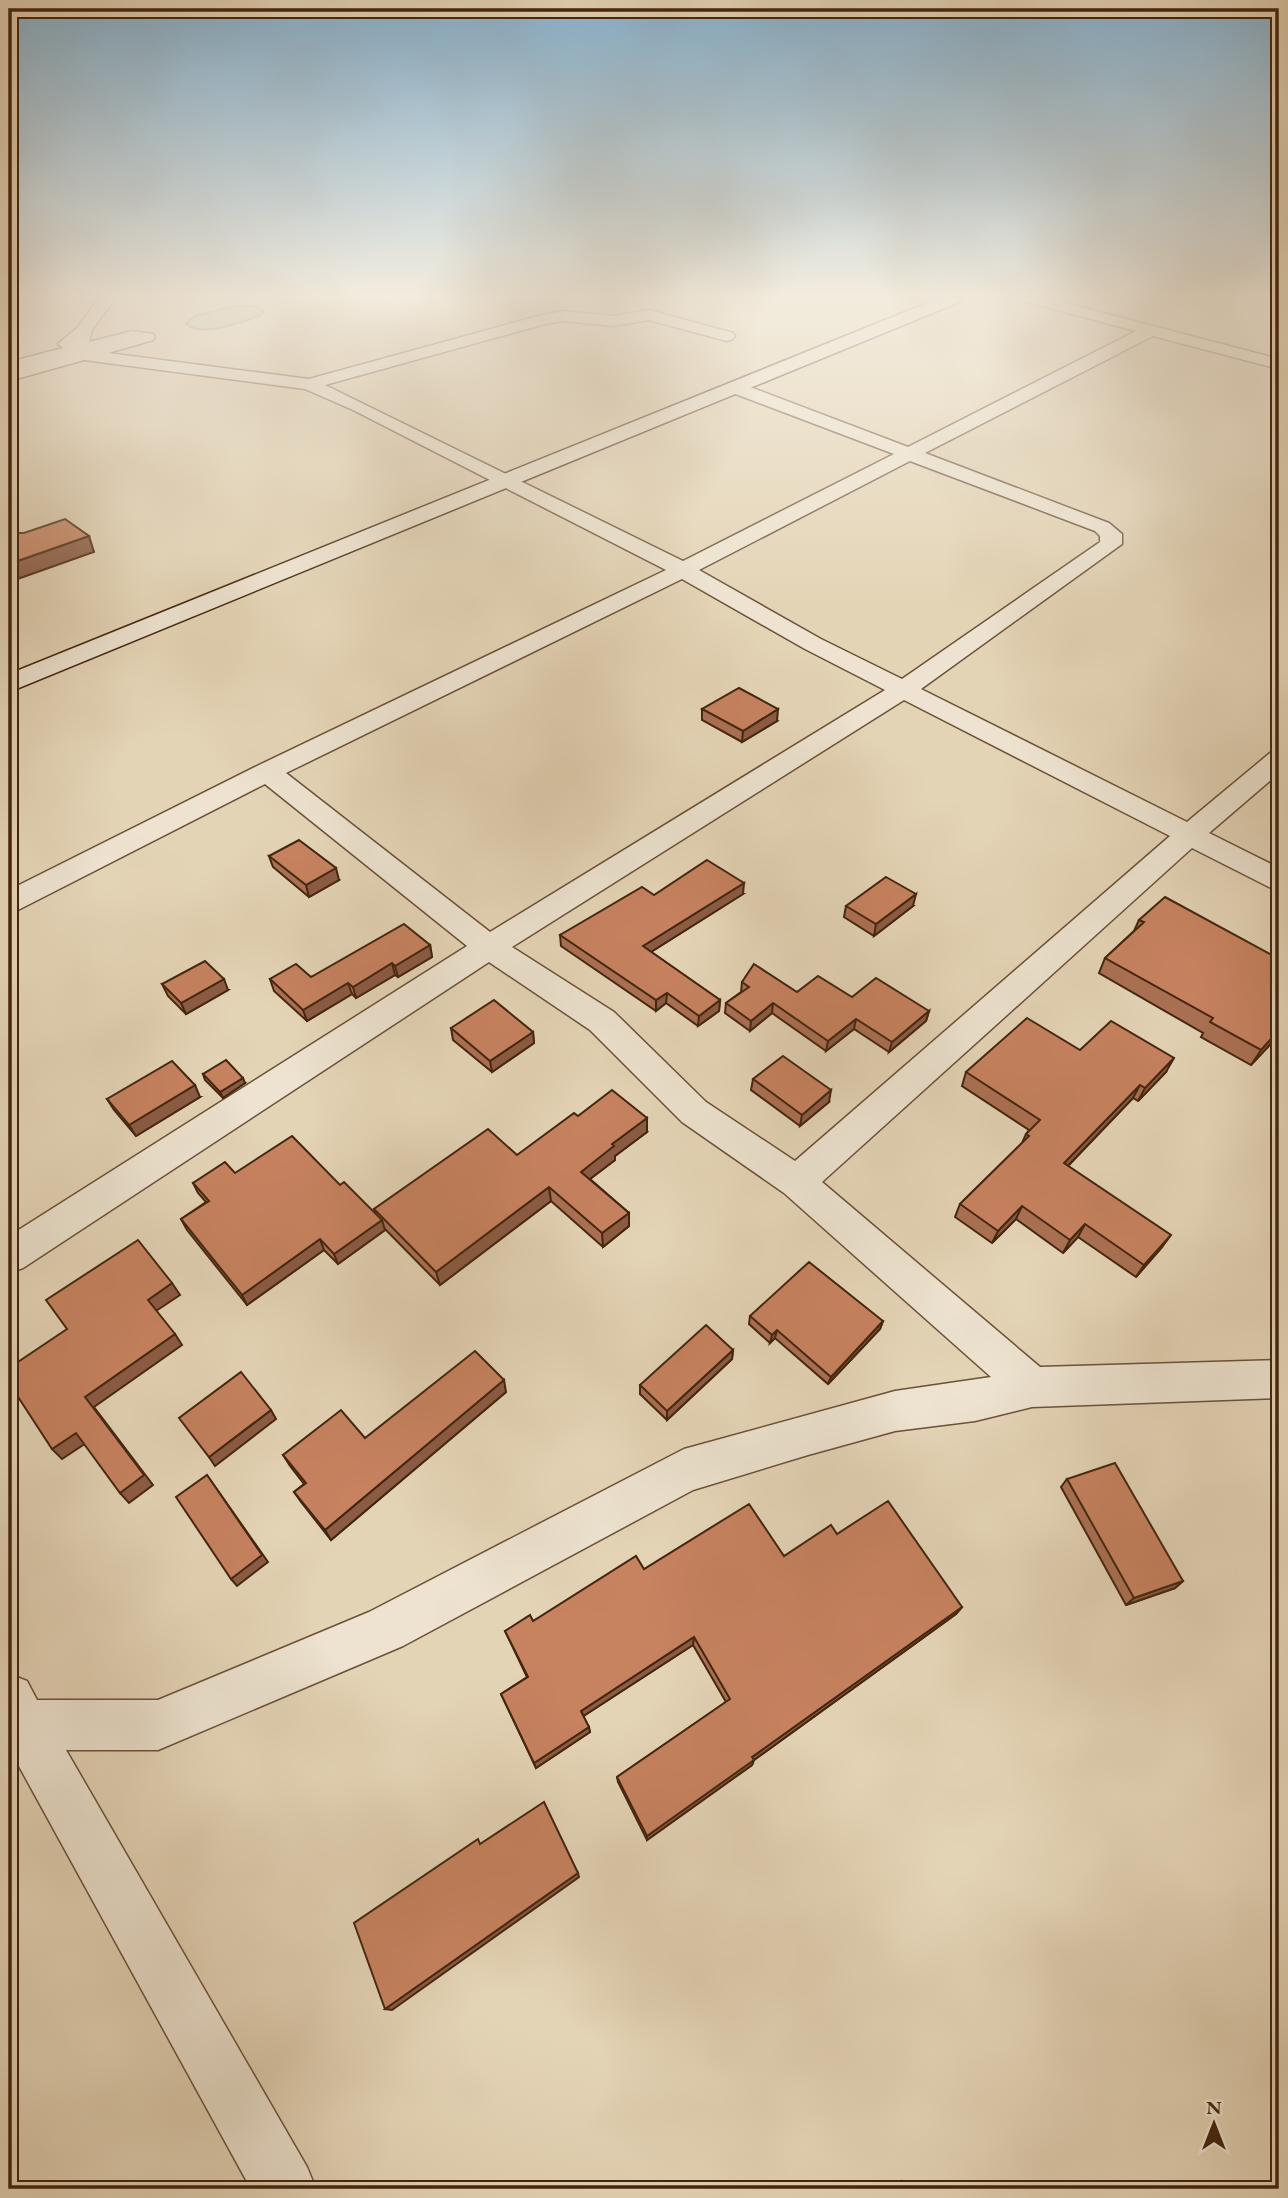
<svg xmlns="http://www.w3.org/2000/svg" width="1288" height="2198" font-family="'EB Garamond',serif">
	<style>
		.green { fill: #aebe93; stroke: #787250; stroke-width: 2 }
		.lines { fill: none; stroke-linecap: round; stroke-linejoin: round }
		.street-casing { stroke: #6b5138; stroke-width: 3 }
		.secondary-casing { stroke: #43250e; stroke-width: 3 }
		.street { fill: #ede3d0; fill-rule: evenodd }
		.secondary { fill: #ede3d0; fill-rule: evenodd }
		.wall { fill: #ab7053; stroke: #43250e; stroke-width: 2 }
		.shaded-wall { fill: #8b5b43; stroke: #43250e; stroke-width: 2 }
		.building { fill: #c78260; stroke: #43250e; stroke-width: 2 }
	</style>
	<rect width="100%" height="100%" fill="#e4d4b6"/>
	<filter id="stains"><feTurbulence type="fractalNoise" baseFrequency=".00286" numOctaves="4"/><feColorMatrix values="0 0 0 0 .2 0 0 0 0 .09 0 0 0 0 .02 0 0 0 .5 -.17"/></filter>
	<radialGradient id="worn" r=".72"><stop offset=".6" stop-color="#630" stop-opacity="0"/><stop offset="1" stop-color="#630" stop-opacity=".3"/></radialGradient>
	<!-- green -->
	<path class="green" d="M 235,306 L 255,306 L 264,311 L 260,316 C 239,322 204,338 186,324 L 195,316 Z"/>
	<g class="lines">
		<!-- street casing -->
		<g class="street-casing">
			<g id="street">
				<path d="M 100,297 L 116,297 L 92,330 L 89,342 L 132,331 L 153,334 L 155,337 L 153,340 L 108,353 L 309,379 L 542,315 L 564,311 L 613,316 L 649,310 L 733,333 L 735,336 L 733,339 L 727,341 L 649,320 L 613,326 L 564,321 L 549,323 L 325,385 L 683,561 L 894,454 L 730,392 L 727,388 L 730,384 L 742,384 L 908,447 L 1136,331 L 1020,300 L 1018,297 L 1042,297 L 1279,359 L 1279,369 L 1153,336 L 925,453 L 1109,523 L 1122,534 L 1122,544 L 921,689 L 1187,822 L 1270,753 L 1279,751 L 1279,773 L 1209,833 L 1279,868 L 1279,890 L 1269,887 L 1192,848 L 822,1182 L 1040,1367 L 1279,1360 L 1279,1398 L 1032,1407 L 975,1421 L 895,1431 L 808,1455 L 693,1490 L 403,1646 L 158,1750 L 66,1750 L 307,2167 L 316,2189 L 251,2189 L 9,1748 L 9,1674 L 27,1681 L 37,1700 L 158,1700 L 369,1612 L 684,1449 L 895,1391 L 991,1377 L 784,1193 L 682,1122 L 590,1030 L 489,962 L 23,1268 L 9,1273 L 9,1236 L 467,946 L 265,784 L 20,909 L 9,912 L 9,890 L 257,766 L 666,570 L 353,410 L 305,389 L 84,360 L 9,381 L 9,362 L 63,348 L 58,344 L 78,327 ZM 910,461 L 1095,531 L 1100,536 L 1100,542 L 902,679 L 821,639 L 699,570 ZM 682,579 L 805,649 L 885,690 L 490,932 L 286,773 ZM 904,700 L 1170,836 L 795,1161 L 706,1102 L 614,1012 L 512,947 Z"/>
				<polygon points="915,297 940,297 950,302 942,307 918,300"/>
				<polygon points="1263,297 1279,297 1279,304 1266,300"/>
			</g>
		</g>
		<!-- secondary casing -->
		<g class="secondary-casing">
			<polygon id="secondary" points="942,297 964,297 962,301 9,692 9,674"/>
		</g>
		<!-- street -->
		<use href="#street" class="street"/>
		<!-- secondary -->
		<use href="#secondary" class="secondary"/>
	</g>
	<!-- wall -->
	<g class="wall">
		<polygon points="702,709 777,721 742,742 702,720"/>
		<polygon points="269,856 339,880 309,897 273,867"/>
		<polygon points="743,894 651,952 720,1000 719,1011 698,1026 666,1003 656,1011 561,946 560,935 654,895"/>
		<polygon points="846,906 913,906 874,936 844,917"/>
		<polygon points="1139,920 1279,959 1279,1035 1251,1065 1201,1037 1203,1033 1099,973 1105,958 1134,931"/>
		<polygon points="430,945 432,957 398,977 395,975 356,998 352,994 307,1021 274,991 270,979 311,977"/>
		<polygon points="742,982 797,992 852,997 929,1011 926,1021 889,1052 854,1029 826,1051 772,1013 750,1031 725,1013 726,1003 741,992"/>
		<polygon points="162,984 228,990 186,1014 168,996"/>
		<polygon points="451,1028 533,1032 534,1043 492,1072 453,1040"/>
		<polygon points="1080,1050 1166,1072 1138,1101 1133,1098 1068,1166 1162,1247 1136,1277 1078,1237 1063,1253 1016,1219 992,1243 955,1217 960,1204 1022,1143 1026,1134 1029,1130 962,1086 966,1072"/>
		<polygon points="203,1074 245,1083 223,1098 205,1080"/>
		<polygon points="753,1079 829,1102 800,1126 751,1090"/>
		<polygon points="200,1097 136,1136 114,1110 107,1099"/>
		<polygon points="578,1116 647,1132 615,1156 615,1160 590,1179 629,1213 629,1226 603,1247 551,1201 440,1285 384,1228 385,1230 338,1264 324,1250 247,1305 187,1230 181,1219 206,1202 198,1193 193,1183 235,1173 340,1185 376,1214 374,1209 517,1155"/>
		<polygon points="750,1316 883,1321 880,1329 828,1384 775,1338 770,1343 749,1324"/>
		<polygon points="733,1350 732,1359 667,1420 640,1394 640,1385"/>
		<polygon points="506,1392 331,1540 301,1502 294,1492 304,1484 290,1466 283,1455 365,1438"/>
		<polygon points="1067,1479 1183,1581 1175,1588 1126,1605 1061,1487"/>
		<polygon points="837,1534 962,1607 956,1614 754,1760 752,1765 647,1840 618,1782 617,1777 726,1702 693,1645 583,1716 590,1732 536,1768 501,1694 527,1677 505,1631 533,1621 644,1569 784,1556"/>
		<polygon points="902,2181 910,2186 914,2189 897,2189"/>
	</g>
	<!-- shaded-wall -->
	<g class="shaded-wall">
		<polygon points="89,536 94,552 9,582 9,564"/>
		<polygon points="778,709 777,721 742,742 743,731"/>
		<polygon points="336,868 339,880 309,897 306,885"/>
		<polygon points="744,883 743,894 643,957 643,946"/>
		<polygon points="916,894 913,906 874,936 876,924"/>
		<polygon points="430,945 432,957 398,977 395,966"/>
		<polygon points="392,963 395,975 356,998 353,987"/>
		<polygon points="224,979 228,990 186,1014 181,1003"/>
		<polygon points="348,983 352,994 307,1021 303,1010"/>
		<polygon points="667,993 666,1003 656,1011 656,1000"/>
		<polygon points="720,1000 719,1011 698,1026 699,1016"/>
		<polygon points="773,1003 772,1013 750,1031 751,1021"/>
		<polygon points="929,1011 926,1021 889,1052 892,1042"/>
		<polygon points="856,1019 854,1029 826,1051 828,1041"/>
		<polygon points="1279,1030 1279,1035 1251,1065 1261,1050"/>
		<polygon points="533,1032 534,1043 492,1072 490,1061"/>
		<polygon points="1174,1058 1166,1072 1138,1101 1145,1088"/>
		<polygon points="243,1078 245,1083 223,1098 220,1092"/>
		<polygon points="195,1085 200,1097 136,1136 129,1125"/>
		<polygon points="1140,1085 1133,1098 1058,1176 1064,1163"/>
		<polygon points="831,1090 829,1102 800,1126 802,1115"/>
		<polygon points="647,1118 647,1132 615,1156 615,1160 582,1185 581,1172 612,1144"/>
		<polygon points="549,1187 551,1201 440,1285 436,1272"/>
		<polygon points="1022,1206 1016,1219 992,1243 998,1231"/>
		<polygon points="629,1213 629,1226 603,1247 602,1233"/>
		<polygon points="382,1220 385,1230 338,1264 334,1254"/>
		<polygon points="1085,1224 1078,1237 1063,1253 1070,1240"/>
		<polygon points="1171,1235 1162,1247 1136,1277 1144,1265"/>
		<polygon points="320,1239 324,1250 247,1305 242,1295"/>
		<polygon points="172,1283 180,1295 156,1311 148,1300"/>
		<polygon points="883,1321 880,1329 828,1384 831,1377"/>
		<polygon points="777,1330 775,1338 770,1343 772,1335"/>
		<polygon points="175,1334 182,1345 94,1407 153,1485 129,1503 120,1493 85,1397"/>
		<polygon points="733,1350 732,1359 667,1420 667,1411"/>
		<polygon points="504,1380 506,1392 331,1540 325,1530"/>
		<polygon points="271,1410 276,1419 215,1466 209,1457"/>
		<polygon points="76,1433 86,1443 62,1459 52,1449"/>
		<polygon points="207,1475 268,1562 237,1586 231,1579"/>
		<polygon points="1183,1581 1175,1588 1126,1605 1134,1598"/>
		<polygon points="962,1607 956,1614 754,1760 752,1765 647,1840 647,1836 752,1757"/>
		<polygon points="694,1637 693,1645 582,1717 581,1711"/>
		<polygon points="589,1727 590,1732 536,1768 534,1763"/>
		<polygon points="578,1873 579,1877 392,2010 385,2009"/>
	</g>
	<!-- building -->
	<g class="building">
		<polygon points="65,519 89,536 9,564 9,533 24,533"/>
		<polygon points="739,688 778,709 743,731 702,709"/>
		<polygon points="299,840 336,868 306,885 269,856"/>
		<polygon points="707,860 744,883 643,946 720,1000 699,1016 667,993 656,1000 560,935 642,887 654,895"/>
		<polygon points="886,877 916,894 876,924 846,906"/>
		<polygon points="1165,897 1279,959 1279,1030 1261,1050 1210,1022 1213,1018 1105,958 1144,922 1139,920"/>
		<polygon points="404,924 430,945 395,966 392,963 353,987 348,983 303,1010 270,979 296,964 311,977"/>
		<polygon points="205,961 224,979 181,1003 162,984"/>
		<polygon points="754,964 797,992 818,976 852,997 876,978 929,1011 892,1042 856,1019 828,1041 773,1003 751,1021 726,1003 749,987 742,982"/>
		<polygon points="494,1000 533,1032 490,1061 451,1028"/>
		<polygon points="1027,1018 1080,1050 1111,1021 1174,1058 1145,1088 1140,1085 1064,1163 1171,1235 1144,1265 1085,1224 1070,1240 1022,1206 998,1231 960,1204 1029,1136 1026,1134 1040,1120 966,1072"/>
		<polygon points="783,1056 831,1090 802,1115 753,1079"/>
		<polygon points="226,1060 243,1078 220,1092 203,1074"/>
		<polygon points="172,1061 195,1085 129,1125 107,1099"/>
		<polygon points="612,1090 647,1118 612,1144 614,1146 581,1172 629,1213 602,1233 549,1187 436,1272 374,1209 488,1129 517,1155 574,1113 578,1116"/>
		<polygon points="292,1136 340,1185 344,1182 382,1220 334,1254 320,1239 242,1295 181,1219 209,1201 193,1183 225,1162 235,1173"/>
		<polygon points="138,1240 172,1283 148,1300 175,1334 85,1397 144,1475 120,1493 76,1433 52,1449 9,1383 9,1368 67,1329 46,1300"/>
		<polygon points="809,1262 883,1321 831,1377 777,1330 772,1335 750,1316"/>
		<polygon points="706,1325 733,1350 667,1411 640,1385"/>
		<polygon points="475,1351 504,1380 325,1530 294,1492 306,1483 283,1455 341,1410 365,1438"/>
		<polygon points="241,1372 271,1410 209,1457 179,1418"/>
		<polygon points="1115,1463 1183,1581 1134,1598 1067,1479"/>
		<polygon points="207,1475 262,1555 231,1579 176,1497"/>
		<polygon points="888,1501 962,1607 752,1757 754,1760 647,1836 617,1777 730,1699 694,1637 581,1711 589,1727 534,1763 501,1694 528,1677 505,1631 530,1615 533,1621 636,1556 644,1569 749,1504 784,1556 831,1525 837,1534"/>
		<polygon points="544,1802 578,1873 385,2009 354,1923 478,1839 480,1844"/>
	</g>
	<!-- sky -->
	<linearGradient id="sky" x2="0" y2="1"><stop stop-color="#88b5d4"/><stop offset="0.49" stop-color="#f3ecde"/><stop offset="1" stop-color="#f3ecde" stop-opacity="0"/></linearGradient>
	<rect width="1288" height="604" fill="url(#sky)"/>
	<!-- margin -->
	<rect width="1288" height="2198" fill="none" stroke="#e4d4b6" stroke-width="35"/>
	<rect x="10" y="10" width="1267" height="2177" fill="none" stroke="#43250e" stroke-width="3.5"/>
	<rect x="18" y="18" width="1253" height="2163" fill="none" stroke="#43250e" stroke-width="2"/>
	<!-- north arrow -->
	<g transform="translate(1214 2124)" stroke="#ede3d0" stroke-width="5" paint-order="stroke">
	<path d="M0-5L12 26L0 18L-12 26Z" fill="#43250e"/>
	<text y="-10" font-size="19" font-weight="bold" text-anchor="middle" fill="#43250e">N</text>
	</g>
	<rect width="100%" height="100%" filter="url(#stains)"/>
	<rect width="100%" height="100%" fill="url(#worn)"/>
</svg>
